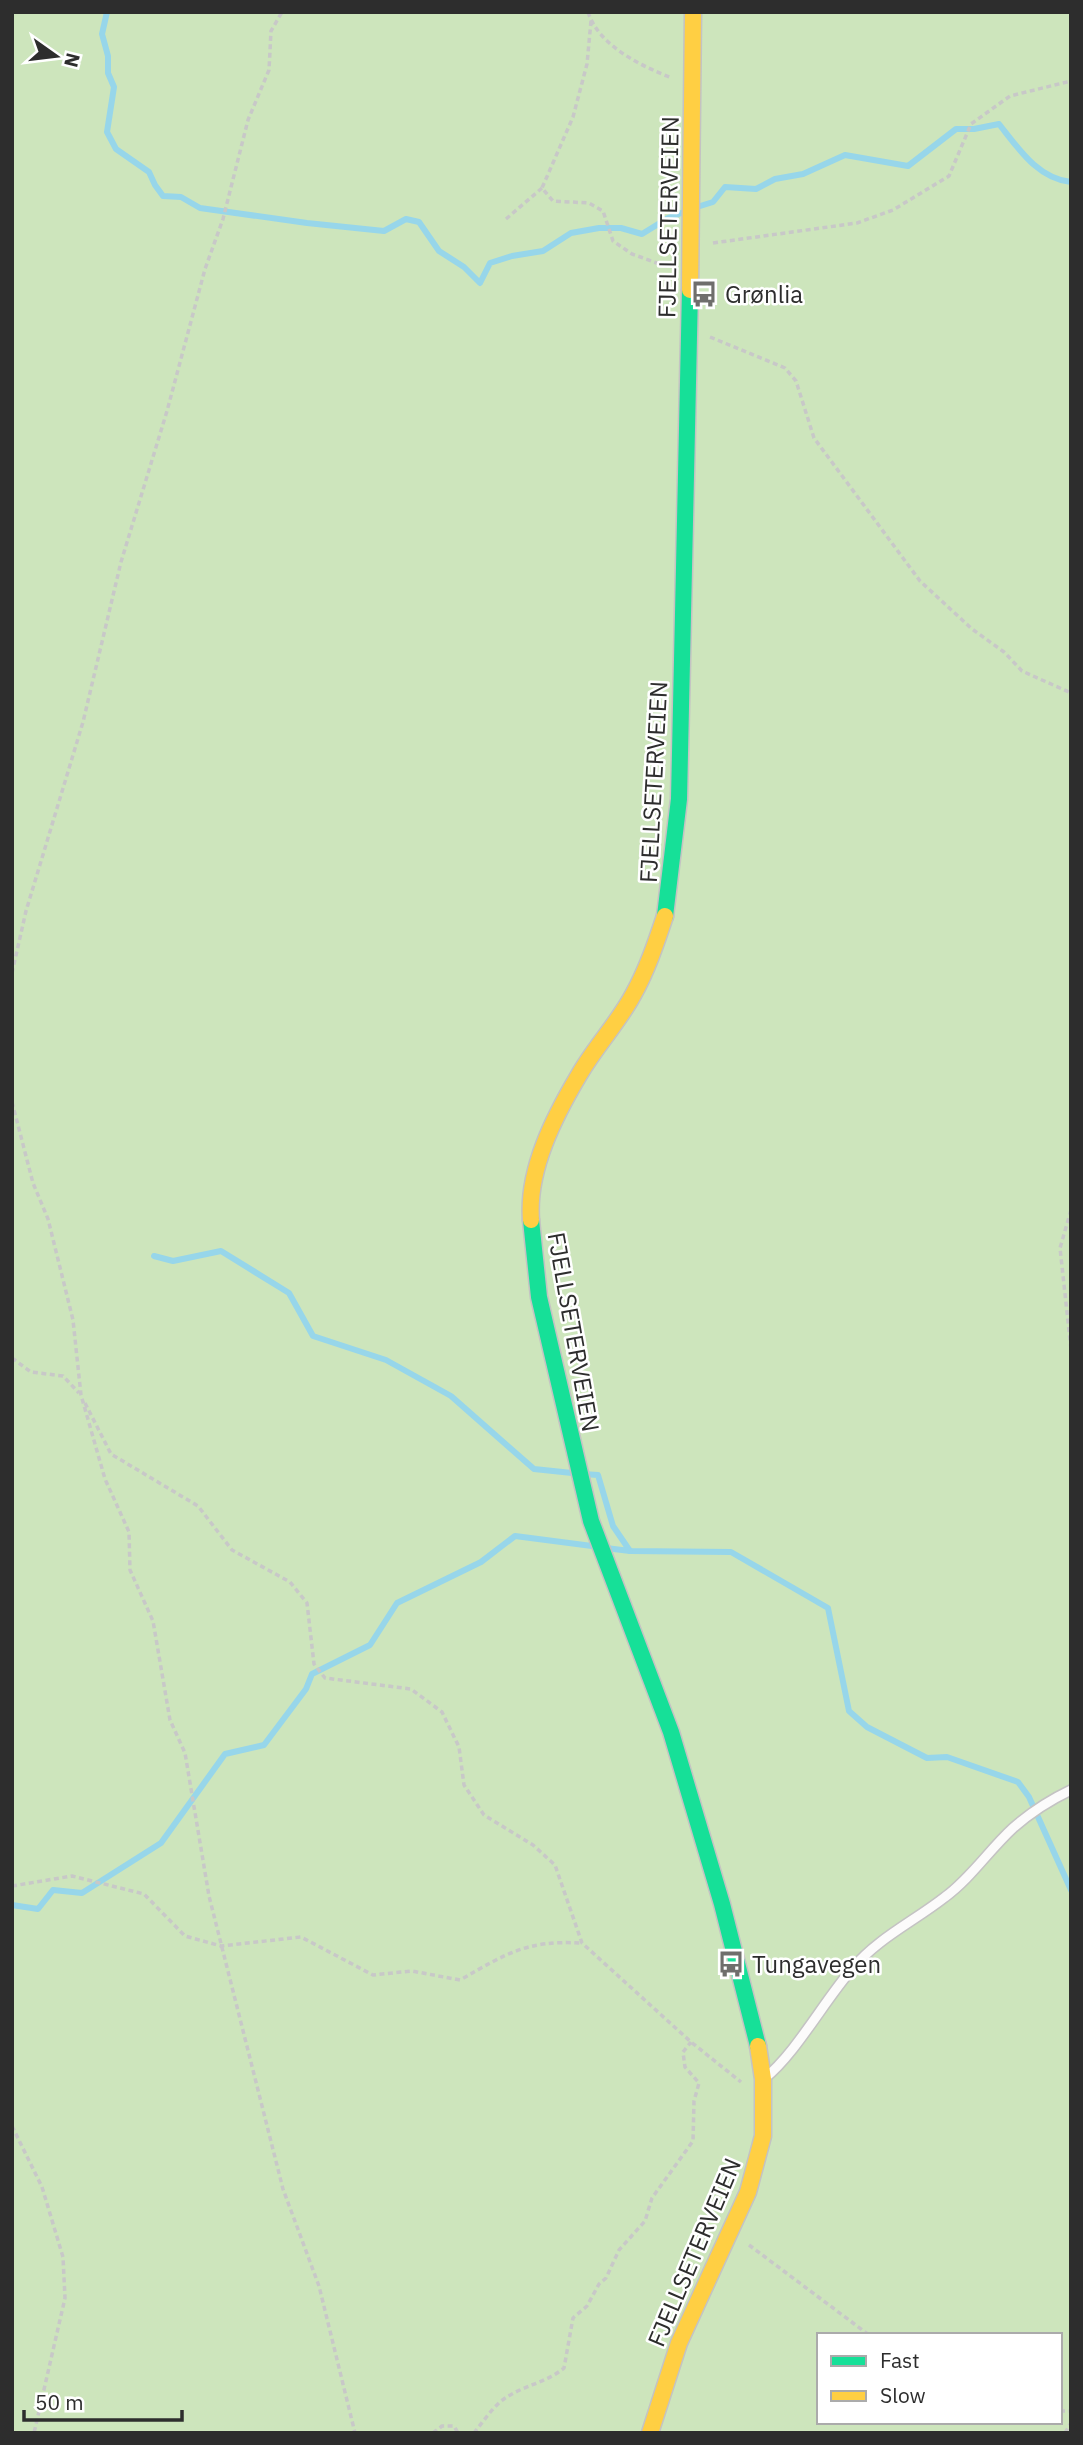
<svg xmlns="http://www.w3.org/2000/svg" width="1083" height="2445" font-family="'IBM Plex Sans',sans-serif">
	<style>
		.green { fill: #cde5bc; fill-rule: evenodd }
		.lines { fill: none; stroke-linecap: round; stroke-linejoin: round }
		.stream { stroke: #97d6ea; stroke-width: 6 }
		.lane-casing { stroke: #c4c3c3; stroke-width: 12 }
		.fast-casing { stroke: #c4c3c3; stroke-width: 19 }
		.slow-casing { stroke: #c4c3c3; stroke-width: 19 }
		.path { stroke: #c8c8c8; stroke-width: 3.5; stroke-dasharray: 5 3.5; stroke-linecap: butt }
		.lane { stroke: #fcfbfb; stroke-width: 9 }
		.fast { stroke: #16e098; stroke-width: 16 }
		.slow { stroke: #ffcf43; stroke-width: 16 }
		.labels { text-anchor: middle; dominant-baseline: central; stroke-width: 5; stroke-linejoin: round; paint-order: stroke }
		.street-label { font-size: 24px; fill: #2d2d2d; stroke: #fff }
		.poi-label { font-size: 24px; fill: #2d2d2d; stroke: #fff; text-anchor: start }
	</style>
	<rect width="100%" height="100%" fill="#eae7e2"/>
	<!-- green -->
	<path class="green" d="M 12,12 L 1071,12 L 1071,2433 L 12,2433 ZM 819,2335 L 1060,2335 L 1060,2422 L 819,2422 Z"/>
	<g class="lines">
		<!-- stream -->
		<g class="stream">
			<polyline points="107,12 102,34 108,56 108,73 114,87 107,132 116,149 149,172 155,185 163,196 181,197 200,208 307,223 384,231 406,219 419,222 439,251 464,267 480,283 490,263 512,256 543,251 571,233 599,228 621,228 642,234 668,218 684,212"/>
			<path d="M 697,207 L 713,202 L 725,187 L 756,189 L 775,179 L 803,174 L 845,155 L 908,166 L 956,129 L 974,129 L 999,124 C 1018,148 1038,179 1071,182"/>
			<polyline points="154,1256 173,1261 221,1251 289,1293 313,1336 386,1360 451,1396 534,1469 572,1473"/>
			<polyline points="583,1474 598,1475 613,1526 630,1551 731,1552 828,1608 849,1711 867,1727 927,1758 947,1757 1018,1782 1029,1797 1071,1890"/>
			<polyline points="606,1548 630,1551"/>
			<polyline points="12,1905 38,1909 53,1890 82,1893 161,1843 225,1754 264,1745 306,1689 312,1674 370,1645 397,1603 481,1562 515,1536 592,1546"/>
		</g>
		<!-- lane casing -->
		<g class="lane-casing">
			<path id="lane" d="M 765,2078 C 796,2053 824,2001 852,1969 C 878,1938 913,1922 945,1897 C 971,1878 989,1850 1013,1828 C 1030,1813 1050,1800 1071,1790"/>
		</g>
		<!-- fast casing -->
		<g class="fast-casing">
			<g id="fast">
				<polyline points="665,916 679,799 690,290"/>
				<polyline points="531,1220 539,1297 591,1521 671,1732 722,1904 758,2046"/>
			</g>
		</g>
		<!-- slow casing -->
		<g class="slow-casing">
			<g id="slow">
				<polyline points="690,290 693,12"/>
				<path d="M 531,1220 C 527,1170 554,1117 579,1075 C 595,1047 618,1023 633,995 C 647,970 656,943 665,916"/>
				<polyline points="650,2433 679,2343 748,2192 763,2136 763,2079 758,2046"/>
			</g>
		</g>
		<!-- path -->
		<g class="path">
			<path d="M 588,12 C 599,46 641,66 672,78"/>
			<polyline points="591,21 587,64 573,117 542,188 553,201 589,203 603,211 613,241 632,254 668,267"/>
			<polyline points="506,219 542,188"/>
			<polyline points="713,243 857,223 893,210 949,176 971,124 1010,96 1071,81"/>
			<polyline points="710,337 785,368 796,381 814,438 920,581 972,629 1004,652 1022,671 1071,693"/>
			<polyline points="12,973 26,911 83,722 121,562 167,411 205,269 223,219 248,120 269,70 271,31 282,12"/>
			<polyline points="12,1102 33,1183 48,1219 73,1320 81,1395 105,1479 129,1532 130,1570 153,1621 170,1720 185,1753 209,1896 283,2189 319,2286 355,2433"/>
			<polyline points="1071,1210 1060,1248 1071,1349"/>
			<polyline points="12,1358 31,1372 63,1376 79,1393"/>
			<polyline points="85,1403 111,1454 198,1506 232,1550 290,1582 307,1603 314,1664 325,1678 411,1689 442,1712 459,1747 464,1785 484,1815 533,1845 555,1865 582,1943 691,2042 741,2082"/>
			<path d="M 12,1886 L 72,1876 L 144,1894 L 185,1936 L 221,1946 L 301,1937 L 373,1975 L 412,1971 L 460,1980 C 506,1954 526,1940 581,1943"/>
			<polyline points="12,2126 42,2187 63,2257 65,2298 34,2433"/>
			<polyline points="749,2245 869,2335"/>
			<polyline points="1060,2411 1071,2411"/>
			<polyline points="433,2433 442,2426 454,2426 458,2433"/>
			<path d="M 474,2433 C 482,2423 490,2411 500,2402 C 519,2386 545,2384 564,2368 L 573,2318 L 587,2306 L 599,2284 L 606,2278 L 619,2250 L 645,2221 L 652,2198 L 693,2141 L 694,2101 L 699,2083 L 685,2067 L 683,2052 L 691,2042"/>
			<polyline points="1065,2433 1071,2423"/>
		</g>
		<!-- lane -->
		<use href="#lane" class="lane"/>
		<!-- fast -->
		<use href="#fast" class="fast"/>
		<!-- slow -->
		<use href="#slow" class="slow"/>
	</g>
	<!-- icons -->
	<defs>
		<g id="bus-bare" transform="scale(2.1)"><path d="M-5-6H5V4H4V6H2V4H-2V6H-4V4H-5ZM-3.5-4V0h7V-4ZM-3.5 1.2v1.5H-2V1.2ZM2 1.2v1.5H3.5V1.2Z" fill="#6f6e6c" stroke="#fff" stroke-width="2.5" paint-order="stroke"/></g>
	</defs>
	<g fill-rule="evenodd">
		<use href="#bus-bare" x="704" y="294"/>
		<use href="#bus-bare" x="731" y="1964"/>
	</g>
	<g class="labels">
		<!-- street labels -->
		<g class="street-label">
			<text transform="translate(668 217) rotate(-89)">FJELLSETERVEIEN</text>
			<text transform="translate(653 782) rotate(-87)">FJELLSETERVEIEN</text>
			<text transform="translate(574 1332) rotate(80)">FJELLSETERVEIEN</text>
			<text transform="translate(694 2252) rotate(-67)">FJELLSETERVEIEN</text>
		</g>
		<!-- poi labels -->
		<g class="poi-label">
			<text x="725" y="294">Grønlia</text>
			<text x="752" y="1964">Tungavegen</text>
		</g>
	</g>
	<!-- border -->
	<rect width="1083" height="2445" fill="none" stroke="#2d2d2d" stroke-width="28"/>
	<!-- legend -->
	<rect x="817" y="2333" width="245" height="91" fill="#ffffff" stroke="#ababab" stroke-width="2"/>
	<rect x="831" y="2356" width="35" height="10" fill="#16e098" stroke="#ababab" stroke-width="2"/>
	<text x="880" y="2368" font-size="21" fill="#2d2d2d">Fast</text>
	<rect x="831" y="2391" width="35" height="10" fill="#ffcf43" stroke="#ababab" stroke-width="2"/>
	<text x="880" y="2403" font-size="21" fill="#2d2d2d">Slow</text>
	<!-- north arrow -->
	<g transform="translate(56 56) rotate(104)" stroke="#ffffff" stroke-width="5" paint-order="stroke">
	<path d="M0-5L12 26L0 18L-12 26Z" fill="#2d2d2d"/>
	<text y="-10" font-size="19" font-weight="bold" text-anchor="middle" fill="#2d2d2d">N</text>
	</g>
	<!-- scale -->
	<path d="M24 2410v10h158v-10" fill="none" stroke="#2d2d2d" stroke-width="3.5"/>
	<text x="35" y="2410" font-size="21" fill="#2d2d2d" stroke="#ffffff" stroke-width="5" paint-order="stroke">50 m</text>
</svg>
